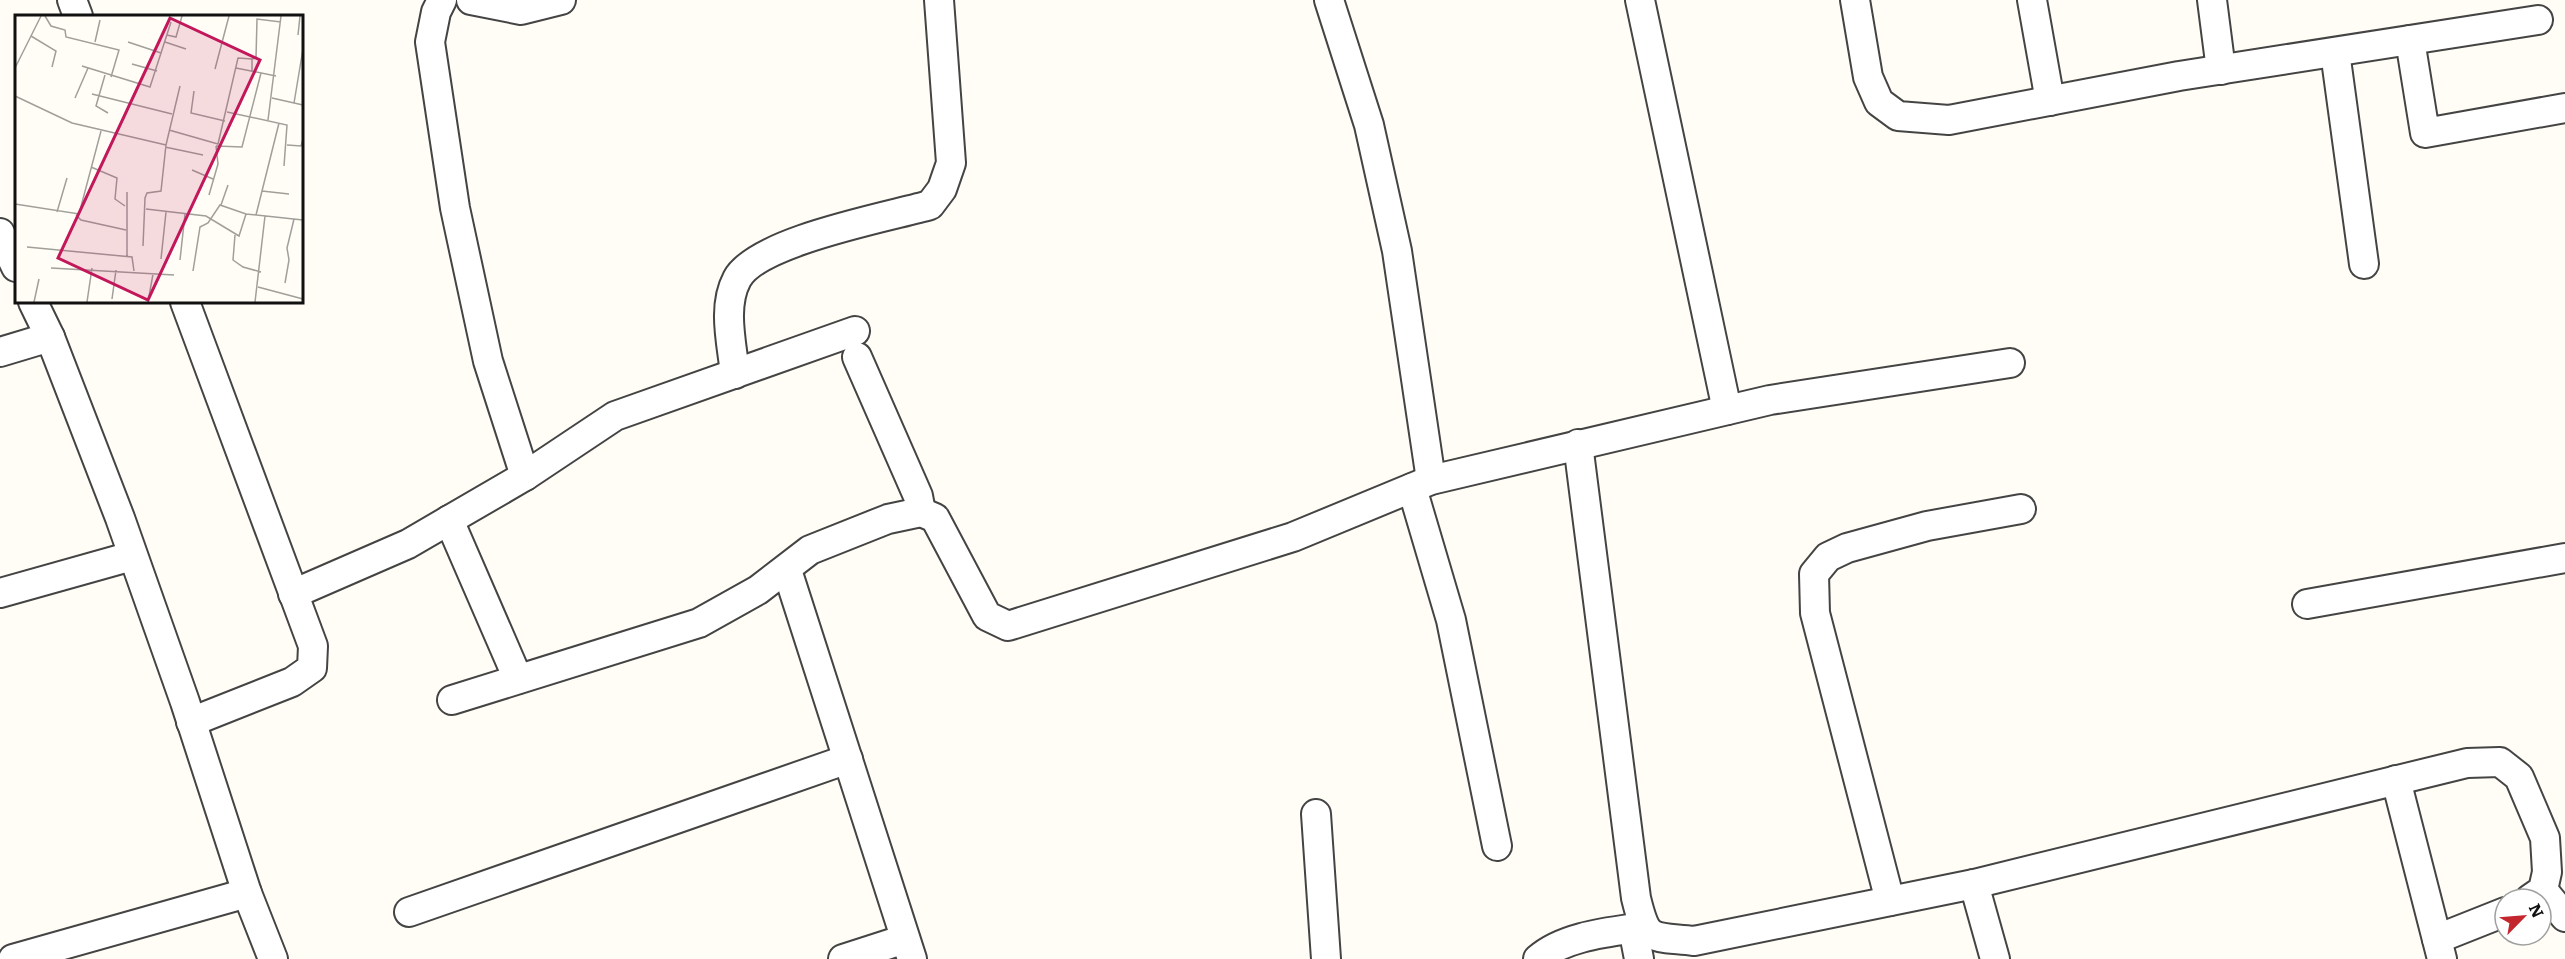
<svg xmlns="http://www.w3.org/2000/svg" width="2565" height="959" font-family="Literata,serif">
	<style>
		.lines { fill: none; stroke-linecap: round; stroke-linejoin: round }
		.street-casing { stroke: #444; stroke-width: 32 }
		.street { stroke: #fff; stroke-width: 28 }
		.inset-road { fill: none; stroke: #a09f9a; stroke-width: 1.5 }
		.view { fill: #c2185b; fill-opacity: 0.15; stroke: #c2185b; stroke-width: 3 }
		.inset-edge { fill: none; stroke: #111; stroke-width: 3 }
	</style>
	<rect width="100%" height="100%" fill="#fffdf5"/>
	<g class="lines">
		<!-- street casing -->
		<g class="street-casing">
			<g id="street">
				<polyline points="72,0 78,16"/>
				<polyline points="442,0 436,12 430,42 455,208 488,361 525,476"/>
				<polyline points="471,0 521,10 561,0"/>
				<polyline points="1329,0 1369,125 1397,251 1431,480"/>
				<polyline points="1640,0 1727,410"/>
				<polyline points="1855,0 1868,77 1879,102 1898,116 1949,120 2179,76 2538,20"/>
				<polyline points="2032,0 2050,101"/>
				<polyline points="2212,0 2221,70"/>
				<polyline points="2410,40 2425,133 2565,108"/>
				<polyline points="2335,52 2364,264"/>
				<polyline points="0,233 16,267"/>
				<polyline points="33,302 50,337 120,518 185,702 247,893 273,959"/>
				<polyline points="185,302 313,646 312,668 292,682 191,722"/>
				<polyline points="0,352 50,337"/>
				<polyline points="857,357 918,496 921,512"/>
				<path d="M 735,374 C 732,344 722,307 737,279 C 757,241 888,217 930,205 L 942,189 L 951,163 L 939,0"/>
				<path d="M 1578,444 L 1636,898 C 1647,943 1650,936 1694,941 L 1974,884 L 2467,763 L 2500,762 L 2519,777 L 2545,838 L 2547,872 L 2543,890 L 2530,899"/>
				<polyline points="1412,488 1451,620 1497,846"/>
				<polyline points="449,520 518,679"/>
				<polyline points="787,570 912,959"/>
				<polyline points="0,593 132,556"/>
				<polyline points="293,594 408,544 525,476 615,416 855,331"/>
				<polyline points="2307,604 2565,558"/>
				<polyline points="452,700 699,623 758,590 810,550 888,519 921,512 935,518 987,616 1008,626 1293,537 1431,480 1770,400 2010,363"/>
				<polyline points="2396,780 2442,959"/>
				<polyline points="1316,814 1326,959"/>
				<polyline points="1974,884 1995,959"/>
				<polyline points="2543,890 2565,917"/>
				<polyline points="1890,901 1815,613 1814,574 1828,557 1847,548 1927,526 2021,509"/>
				<polyline points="409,912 848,759"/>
				<polyline points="1633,928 1639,959"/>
				<polyline points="2437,939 2505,912"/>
				<polyline points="13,959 247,893"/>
				<polyline points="843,959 905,939"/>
				<path d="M 1538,959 C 1564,936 1610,932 1643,927"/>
			</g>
		</g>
		<!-- street -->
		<use href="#street" class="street"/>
	</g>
	<!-- overview -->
	<g transform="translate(15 15)">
		<rect width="288" height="288" fill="#fffdf5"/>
		<path class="inset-road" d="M 30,1 L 36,11 L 50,15 L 51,22 L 104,35 L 96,62M 152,20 L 161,22 L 167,1M 283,20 L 285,1M 16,21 L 41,36 L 37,52M 80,27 L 85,5M 113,27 L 146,38M 150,27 L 171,34M 237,44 L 241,43 L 242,4 L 266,7M 117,49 L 142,56M 67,51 L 135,72 L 156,7M 0,53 L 26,1M 221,53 L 261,61M 200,54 L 214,1M 90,60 L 81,91 L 93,98M 179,76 L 176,98 L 210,106M 77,79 L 157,99M 0,81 L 57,108 L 151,130M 60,83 L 73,53M 257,83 L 288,90M 279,88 L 288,34M 212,97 L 272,110 L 269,151M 253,105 L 266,1M 154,115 L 203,129 L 223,43 L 237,44 L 237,56M 272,130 L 286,131 L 288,124M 201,131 L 227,132 L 246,58M 150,132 L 188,140M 76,152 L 102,163 L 100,184 L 110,191M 177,155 L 198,164M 247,176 L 274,179M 112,177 L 112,241M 194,180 L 203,149 L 201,131M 0,189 L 64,199 L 86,116M 206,190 L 213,170M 131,194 L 191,201 L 224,221 L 231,199M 42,197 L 52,163M 61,200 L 66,205 L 111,215M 241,200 L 264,108M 220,220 L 218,245 L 228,252 L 246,257M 128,231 L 130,183 L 132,178 L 146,176 L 151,130 L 165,71M 12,232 L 117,242 L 119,256M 146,244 L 151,197M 165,245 L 170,199M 36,253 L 159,260M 178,256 L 185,212 L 193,208 L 205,190 L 231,199 L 288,205M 270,268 L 274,245 L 272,233 L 279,204M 243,272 L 288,284M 97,284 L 101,255M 19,287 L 24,264M 72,287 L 77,253M 133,287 L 138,259M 240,287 L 250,201"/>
		<path class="view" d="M 155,3 L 245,45 L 133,285 L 43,243 Z"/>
		<rect width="288" height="288" class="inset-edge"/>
	</g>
	<!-- north arrow -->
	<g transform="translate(2523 917) rotate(65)"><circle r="28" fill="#ffffff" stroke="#a0a0a0" stroke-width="1.5"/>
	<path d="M0-4.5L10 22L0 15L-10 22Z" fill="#c4262e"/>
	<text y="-9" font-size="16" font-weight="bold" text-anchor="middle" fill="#111111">N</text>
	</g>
</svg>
